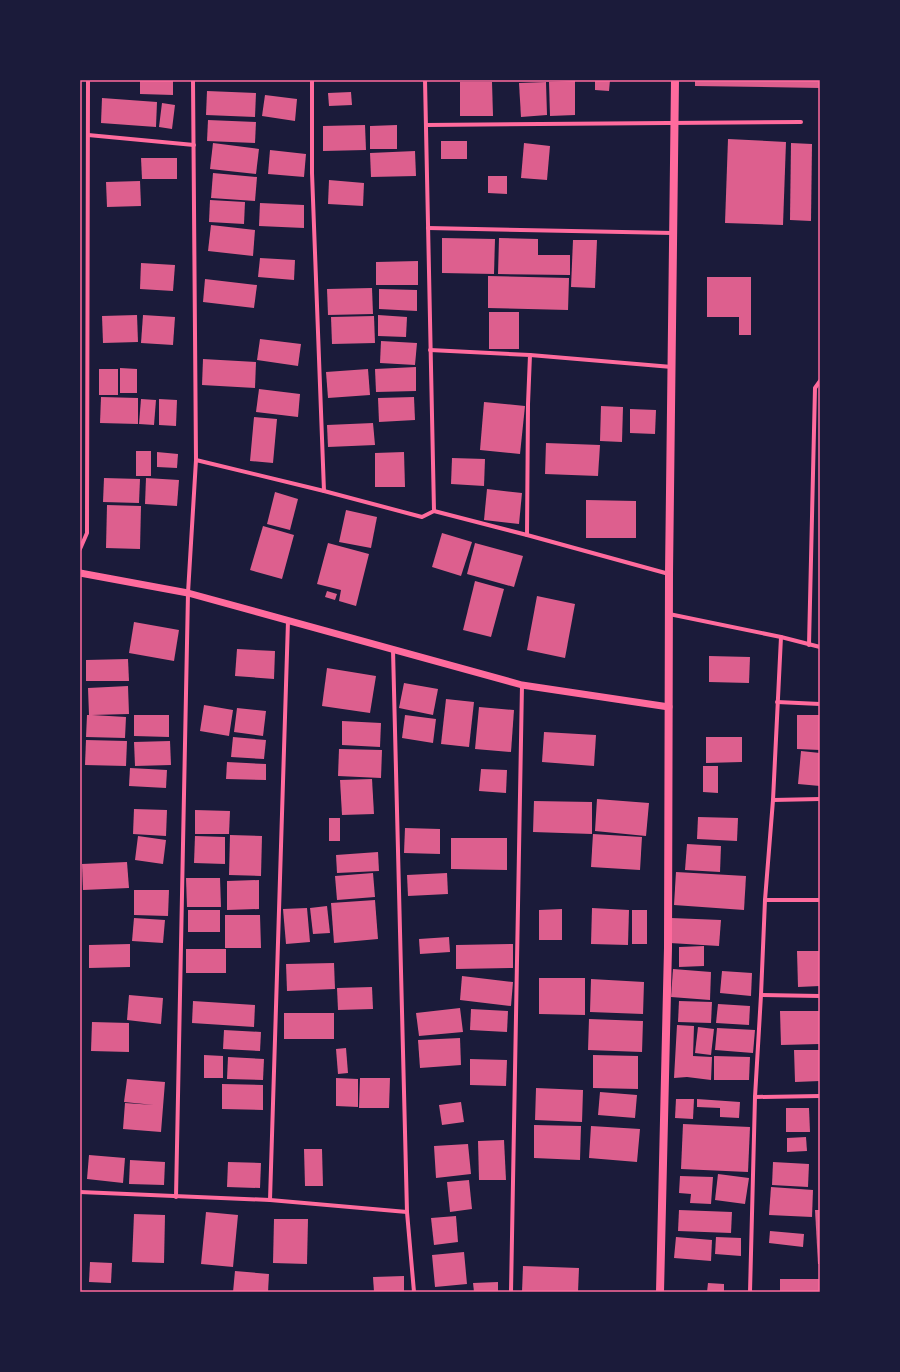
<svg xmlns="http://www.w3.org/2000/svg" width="900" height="1372" font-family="'Roboto Condensed',sans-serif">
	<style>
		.building { fill: #dd5f8e }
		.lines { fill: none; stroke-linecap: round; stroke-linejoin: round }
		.minor { stroke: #ff6b9d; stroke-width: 4 }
		.tertiary { stroke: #ff6b9d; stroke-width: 7 }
		.secondary { stroke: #ff6b9d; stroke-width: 8 }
		.neatline { fill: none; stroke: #ff6b9d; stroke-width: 1.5 }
	</style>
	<rect width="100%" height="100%" fill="#1b1b3a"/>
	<!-- building -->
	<g class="building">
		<polygon points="140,80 173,80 173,95 140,94"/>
		<polygon points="595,80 610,80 609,91 595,90"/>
		<polygon points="695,80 820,80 820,88 695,86"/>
		<polygon points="575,81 575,115 550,116 549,82"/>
		<polygon points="460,82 492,82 493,116 460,116"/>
		<polygon points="546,82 547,115 521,117 519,83"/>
		<polygon points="207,91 256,93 255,117 206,115"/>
		<polygon points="351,92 352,105 329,106 328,93"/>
		<polygon points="265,95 297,99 295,121 262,116"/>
		<polygon points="102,98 157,102 156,127 101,123"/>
		<polygon points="162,103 175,105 172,129 159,127"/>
		<polygon points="208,120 256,122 255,143 207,141"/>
		<polygon points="365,125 366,150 323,151 323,126"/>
		<polygon points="397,125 397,149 370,149 370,126"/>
		<polygon points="728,139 786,142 783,225 725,223"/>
		<rect x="441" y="141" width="26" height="18"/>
		<polygon points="213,143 259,149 256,174 210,169"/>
		<polygon points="524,143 550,146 547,180 521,178"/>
		<polygon points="791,143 812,144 811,221 790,220"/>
		<polygon points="270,150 306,154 304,177 268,174"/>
		<polygon points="415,151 416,176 371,177 370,153"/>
		<polygon points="141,158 177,158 177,179 142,179"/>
		<polygon points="213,173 257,177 255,201 211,198"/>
		<polygon points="488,176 507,176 507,194 488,193"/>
		<polygon points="329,180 364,183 363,206 328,204"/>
		<polygon points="140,181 141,206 107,207 106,182"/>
		<polygon points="210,200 245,202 244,224 209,222"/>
		<polygon points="260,203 304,205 304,228 259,226"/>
		<polygon points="211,225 255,230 253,256 208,251"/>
		<polygon points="442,238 495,239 494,274 442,273"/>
		<polygon points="499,238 538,239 538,255 570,255 570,275 498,274"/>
		<polygon points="573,240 597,240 595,288 571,287"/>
		<polygon points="260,258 295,260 294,280 258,277"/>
		<polygon points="418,261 418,285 376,285 376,262"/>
		<polygon points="141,263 175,265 173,291 140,289"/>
		<polygon points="488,276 569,278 568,310 488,308"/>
		<polygon points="707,277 751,277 751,335 739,335 739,317 707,317"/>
		<polygon points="205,279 257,285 254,308 203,302"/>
		<polygon points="372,288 373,314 328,315 327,289"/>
		<polygon points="379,289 417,290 417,311 379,309"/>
		<rect x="489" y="312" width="30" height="37"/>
		<polygon points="137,315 138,342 103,343 102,316"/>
		<polygon points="143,315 175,317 173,345 141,343"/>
		<polygon points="378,315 407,317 406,337 378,336"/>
		<polygon points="374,316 375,343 332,344 331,317"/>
		<polygon points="260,339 301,344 298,366 257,360"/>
		<polygon points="381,341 417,343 415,365 380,363"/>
		<polygon points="203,359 256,362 255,388 202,385"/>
		<polygon points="416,367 416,391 376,392 375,369"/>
		<polygon points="120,368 137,369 137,393 120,393"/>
		<rect x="99" y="369" width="19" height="26"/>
		<polygon points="368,369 370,395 328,398 326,372"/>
		<polygon points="259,389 300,394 298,417 256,412"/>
		<polygon points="101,397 138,398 138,424 100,423"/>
		<polygon points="414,397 415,420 379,422 378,398"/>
		<polygon points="141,399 156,400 154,425 139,424"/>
		<polygon points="159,399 177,400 176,426 159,425"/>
		<polygon points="484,402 525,406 520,454 480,450"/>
		<polygon points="601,406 623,407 622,442 600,441"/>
		<polygon points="630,409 656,410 655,434 630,433"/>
		<polygon points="254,417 277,419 273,463 250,461"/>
		<polygon points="373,423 375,445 328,447 327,425"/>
		<polygon points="546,443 600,445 598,476 545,474"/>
		<rect x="136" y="451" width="15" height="25"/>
		<polygon points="157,452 178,454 177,468 157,467"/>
		<polygon points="404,452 405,487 375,487 375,453"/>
		<polygon points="452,458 485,459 484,486 451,484"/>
		<polygon points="104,478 140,479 139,503 103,502"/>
		<polygon points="146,478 179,480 177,506 145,504"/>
		<polygon points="487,489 522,493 519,524 484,520"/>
		<polygon points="275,492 298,499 290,530 267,524"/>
		<polygon points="586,500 636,501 636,538 586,538"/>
		<polygon points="107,505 141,506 140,549 106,548"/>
		<polygon points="346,510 377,517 371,548 339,542"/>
		<polygon points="263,526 294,535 282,579 250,570"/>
		<polygon points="442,533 472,542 461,576 432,567"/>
		<polygon points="328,543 369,554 356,606 339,601 341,590 317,584"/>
		<polygon points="475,543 523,556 514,587 467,574"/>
		<polygon points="475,581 504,589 491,637 463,630"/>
		<polygon points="327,591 337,594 335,600 325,597"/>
		<polygon points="537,596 575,604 565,658 527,650"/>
		<polygon points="134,622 179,630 174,661 129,653"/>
		<polygon points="237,649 275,651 274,679 235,676"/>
		<polygon points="709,656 750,657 749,683 709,682"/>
		<polygon points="128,659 129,681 86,681 86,660"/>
		<polygon points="327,668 376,676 370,713 322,706"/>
		<polygon points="404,683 438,689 433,715 399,708"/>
		<polygon points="128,686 129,714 92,715 126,717 125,738 86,737 87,715 89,715 88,688"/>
		<polygon points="446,699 474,702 469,747 441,744"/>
		<polygon points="204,705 233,710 229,736 200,731"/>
		<polygon points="479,707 514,710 511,752 475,749"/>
		<polygon points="237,708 266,711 263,736 234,732"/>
		<polygon points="134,715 169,715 169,737 134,736"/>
		<polygon points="405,715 436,719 433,743 402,738"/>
		<polygon points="797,715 820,715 820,750 797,749"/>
		<polygon points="342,721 381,723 380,747 342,745"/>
		<polygon points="544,732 596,735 594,766 542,762"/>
		<polygon points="233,737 266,740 264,759 231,757"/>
		<polygon points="706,737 742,737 742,762 706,763"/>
		<polygon points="86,740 127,741 126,766 85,765"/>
		<polygon points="170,741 171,765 135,766 134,742"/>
		<polygon points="339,749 382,750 381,778 338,776"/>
		<polygon points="801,751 820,753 820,786 798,784"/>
		<polygon points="227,762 266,764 266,780 226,779"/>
		<polygon points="703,766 718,766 718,793 703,792"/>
		<polygon points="130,768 167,770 166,788 129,786"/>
		<polygon points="481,769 507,770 506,793 479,791"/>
		<polygon points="372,779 374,814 342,815 340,780"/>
		<polygon points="597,799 649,803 646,836 595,831"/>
		<polygon points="534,801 592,802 592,834 533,832"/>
		<polygon points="134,809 167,810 166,836 133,834"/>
		<polygon points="195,810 230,811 229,834 195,834"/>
		<polygon points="698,817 738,818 737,841 697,839"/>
		<rect x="329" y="818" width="11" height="23"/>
		<polygon points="405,828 440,829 440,854 404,853"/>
		<polygon points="593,834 642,837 640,870 591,867"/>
		<polygon points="230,835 262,836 261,876 229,875"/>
		<polygon points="138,836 166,840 163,864 135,860"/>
		<polygon points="195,836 225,837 225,864 194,863"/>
		<polygon points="451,838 507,838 507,870 451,869"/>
		<polygon points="687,844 721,846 720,872 685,870"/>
		<polygon points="378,852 379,871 337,873 336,855"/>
		<polygon points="127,862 129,888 83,890 82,864"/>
		<polygon points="676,872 746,876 744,910 674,905"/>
		<polygon points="373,873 375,897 337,900 335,876"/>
		<polygon points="447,873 448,894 408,896 407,875"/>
		<polygon points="186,878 220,878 221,907 187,907"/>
		<polygon points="259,880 259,909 227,910 227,881"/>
		<polygon points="134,890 169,890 168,916 134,915"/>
		<polygon points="375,900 378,939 334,943 331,903"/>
		<polygon points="327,906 330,933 313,934 310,908"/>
		<polygon points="307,908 310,942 286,944 283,909"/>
		<polygon points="592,908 629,910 628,945 591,944"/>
		<polygon points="562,909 562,940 539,940 539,910"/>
		<rect x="188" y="910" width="32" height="22"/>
		<rect x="632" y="910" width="15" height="34"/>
		<polygon points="225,915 260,915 261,948 225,948"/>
		<polygon points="134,918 165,920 163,943 132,941"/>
		<polygon points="671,918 721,920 719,946 670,943"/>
		<polygon points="449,937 450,952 420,954 419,939"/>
		<polygon points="130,944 130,967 89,968 89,945"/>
		<polygon points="513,944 513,968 456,969 456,945"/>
		<polygon points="704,946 704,966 679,967 679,947"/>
		<rect x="186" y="949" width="40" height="24"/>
		<polygon points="797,951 820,951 820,986 798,987"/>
		<polygon points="334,963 335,989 287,991 286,964"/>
		<polygon points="673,969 711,972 710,1000 671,997"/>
		<polygon points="722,971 752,973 751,996 720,993"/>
		<polygon points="462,976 513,982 511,1006 460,1000"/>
		<polygon points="539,978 585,978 585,1015 539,1014"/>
		<polygon points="591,979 644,982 643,1014 590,1012"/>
		<polygon points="372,987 373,1009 338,1010 337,988"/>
		<polygon points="129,995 163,998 161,1024 127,1020"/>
		<polygon points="193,1001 255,1005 254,1027 192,1023"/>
		<polygon points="679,1001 712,1002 711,1023 678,1022"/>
		<polygon points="718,1004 750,1006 749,1025 716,1023"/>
		<polygon points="460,1008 463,1032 419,1036 416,1013"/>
		<polygon points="471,1009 508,1011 507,1032 470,1030"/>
		<polygon points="780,1011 820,1011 820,1044 781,1045"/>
		<rect x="284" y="1013" width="50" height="26"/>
		<polygon points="589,1019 643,1021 642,1052 588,1050"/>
		<polygon points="92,1022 129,1023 129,1052 91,1051"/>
		<polygon points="677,1025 694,1026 693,1056 712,1057 711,1080 687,1077 674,1078"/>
		<polygon points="698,1027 714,1029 711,1055 695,1053"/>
		<polygon points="717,1028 755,1030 753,1053 715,1050"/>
		<polygon points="224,1030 261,1032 260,1051 223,1049"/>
		<polygon points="460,1038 461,1065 420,1068 418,1040"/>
		<polygon points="346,1048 348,1073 338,1074 336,1049"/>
		<polygon points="794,1050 820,1050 820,1081 795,1082"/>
		<polygon points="204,1055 223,1056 223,1078 204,1078"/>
		<polygon points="593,1055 638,1056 638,1089 593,1088"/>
		<polygon points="714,1056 750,1057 749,1080 714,1080"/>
		<polygon points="228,1057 264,1059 263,1080 227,1079"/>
		<polygon points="470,1059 507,1060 506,1086 470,1085"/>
		<polygon points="336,1078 358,1079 358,1107 336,1106"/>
		<polygon points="360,1078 390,1078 389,1108 359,1108"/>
		<polygon points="127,1079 165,1082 161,1132 123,1129 125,1103 154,1105 124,1102"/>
		<polygon points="222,1084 263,1085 263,1110 222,1109"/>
		<polygon points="536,1088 583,1090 582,1122 535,1120"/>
		<polygon points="600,1092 637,1095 635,1118 598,1115"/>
		<polygon points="676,1099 694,1099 693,1119 675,1118"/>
		<polygon points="697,1099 740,1102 739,1118 720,1117 720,1108 697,1107"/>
		<polygon points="461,1102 464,1122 442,1125 439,1105"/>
		<polygon points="786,1108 809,1108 810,1132 786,1132"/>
		<polygon points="683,1124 750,1127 748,1172 681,1169"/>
		<polygon points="534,1125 581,1126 580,1160 534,1158"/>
		<polygon points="591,1126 640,1129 637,1162 589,1158"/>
		<polygon points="806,1137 807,1151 787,1152 787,1138"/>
		<polygon points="504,1140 506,1180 479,1180 478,1141"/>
		<polygon points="468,1144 471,1174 436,1178 434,1146"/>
		<polygon points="304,1149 322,1149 323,1186 305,1186"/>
		<polygon points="89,1155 125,1158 123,1183 87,1179"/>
		<polygon points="130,1160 165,1162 164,1185 129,1184"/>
		<polygon points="228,1162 261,1163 260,1188 227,1187"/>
		<polygon points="773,1162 809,1164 808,1187 772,1185"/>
		<polygon points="718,1174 749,1178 745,1204 715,1200"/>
		<polygon points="680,1176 713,1177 711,1204 690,1203 691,1194 679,1193"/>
		<polygon points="469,1180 472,1209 450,1212 447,1182"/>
		<polygon points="771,1187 813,1190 812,1217 769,1215"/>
		<polygon points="679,1210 732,1212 731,1233 678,1231"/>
		<polygon points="815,1210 820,1210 820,1264 818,1264"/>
		<polygon points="206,1212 238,1215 233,1267 201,1264"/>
		<polygon points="134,1214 165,1215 164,1263 132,1262"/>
		<polygon points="456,1216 458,1242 434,1245 431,1218"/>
		<polygon points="274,1219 308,1219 307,1264 273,1263"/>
		<polygon points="770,1231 804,1234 803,1247 769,1243"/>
		<polygon points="676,1237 712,1240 711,1261 674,1258"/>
		<polygon points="716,1237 741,1238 741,1256 715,1254"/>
		<polygon points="464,1252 467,1284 435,1287 432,1255"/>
		<polygon points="90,1262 112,1263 111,1283 89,1282"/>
		<polygon points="523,1266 579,1268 578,1292 522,1292"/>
		<polygon points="235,1271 269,1274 268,1292 233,1292"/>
		<polygon points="404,1276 404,1292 374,1292 373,1277"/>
		<rect x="780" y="1279" width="40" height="13"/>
		<polygon points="498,1282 498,1292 474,1292 473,1283"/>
		<polygon points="708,1283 724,1284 724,1292 707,1292"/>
	</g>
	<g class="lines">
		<!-- minor -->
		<g class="minor">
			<polyline points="312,80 312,173 324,491"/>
			<polyline points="426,125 801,122"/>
			<polyline points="88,135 194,145"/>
			<polyline points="428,228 673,233"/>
			<polyline points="430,350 530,355 528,404 527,535"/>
			<polyline points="530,355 672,367"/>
			<polyline points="196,460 324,491 422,517 434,511 425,80"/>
			<polyline points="434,511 527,535 669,574"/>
			<polyline points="80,549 87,533 88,80"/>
			<polyline points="669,614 781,637 820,647"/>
			<polyline points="809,645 815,388 820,381"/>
			<polyline points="393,650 407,1212 414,1292"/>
			<polyline points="777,702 820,704"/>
			<polyline points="773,800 820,799"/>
			<polyline points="765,900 820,900"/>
			<polyline points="761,995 820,996"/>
			<polyline points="755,1097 820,1096"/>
			<polyline points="80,1192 270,1200 407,1212"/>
			<polyline points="176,1197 188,593 196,460 193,80"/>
			<polyline points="270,1200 288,621"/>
			<polyline points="511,1292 522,685"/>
			<polyline points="750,1292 755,1097 761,995 765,900 773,800 781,637"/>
		</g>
		<!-- tertiary -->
		<polyline class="tertiary" points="80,573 188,593 522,685 669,707"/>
		<!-- secondary -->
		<polyline class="secondary" points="660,1292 668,948 669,574 675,80"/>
	</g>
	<!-- border -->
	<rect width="900" height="1372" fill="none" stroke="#1b1b3a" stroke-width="162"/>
	<rect x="81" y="81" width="738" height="1210" class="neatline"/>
</svg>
